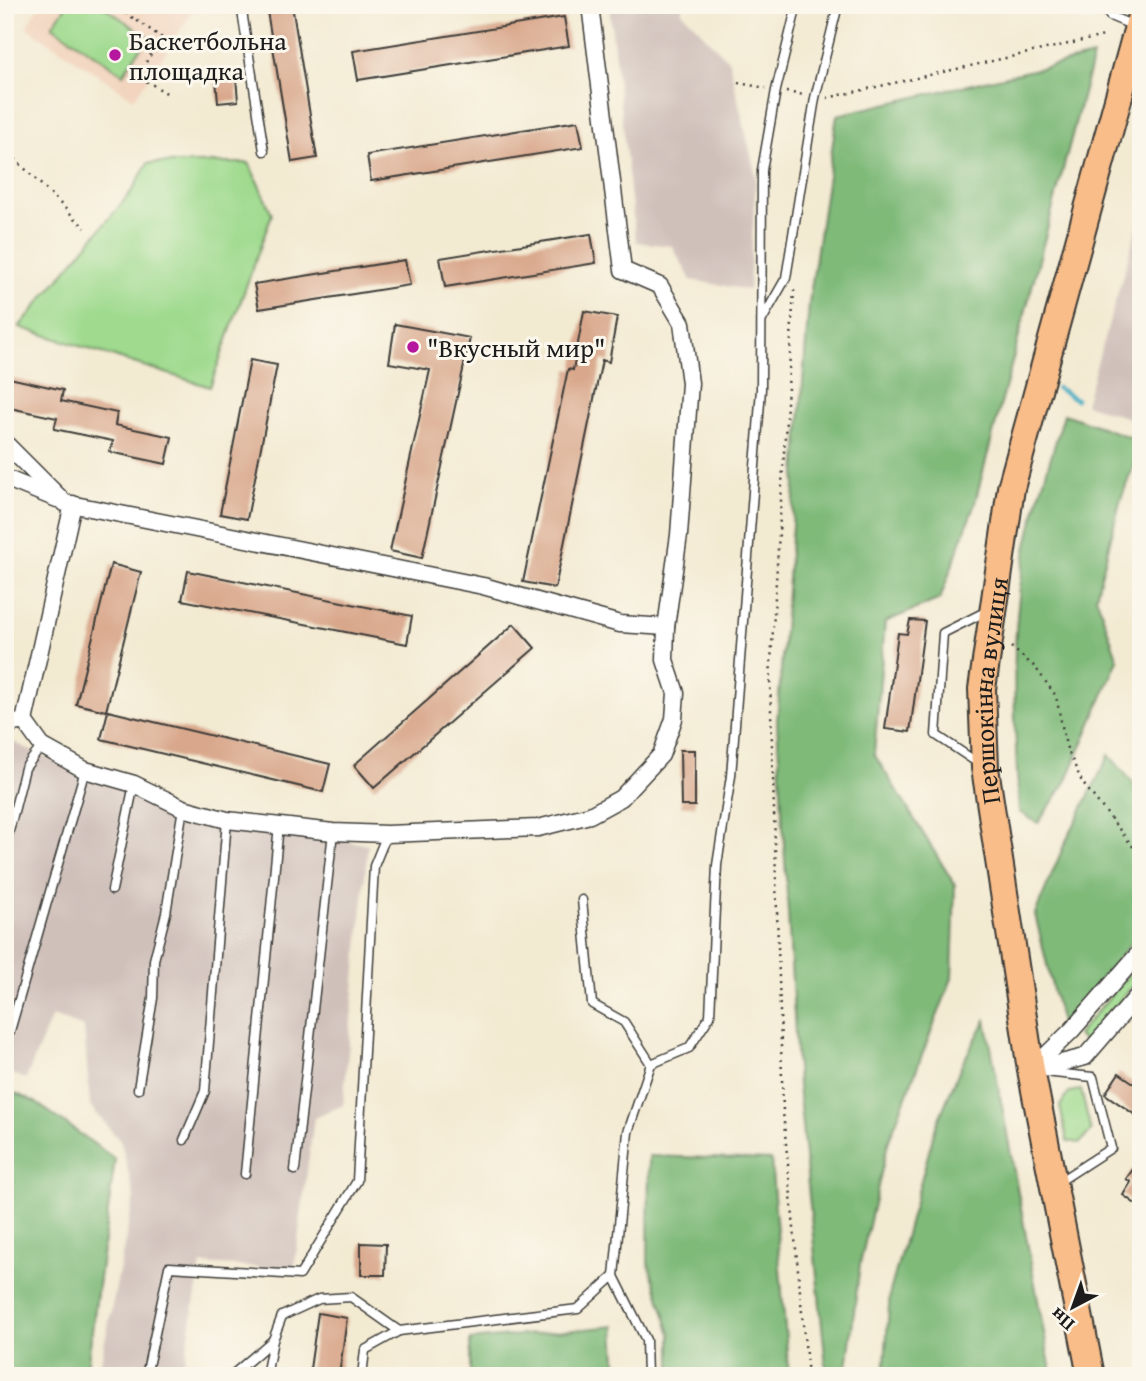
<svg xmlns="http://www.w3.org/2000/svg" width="1146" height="1381" font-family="'Gentium Book Plus',serif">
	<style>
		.built { fill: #f2d4be }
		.industrial { fill: #cfc0ba }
		.green { fill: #9fda8e; stroke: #5e7b55; stroke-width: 2 }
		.forest { fill: #7fba79; stroke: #4e6b4a; stroke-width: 2 }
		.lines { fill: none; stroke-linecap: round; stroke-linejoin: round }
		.stream { stroke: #47afc6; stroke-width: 4.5 }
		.building { fill: #d9a88c }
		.service-casing { stroke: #3c3b37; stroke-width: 11 }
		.minor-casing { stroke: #3c3b37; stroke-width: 19 }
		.trunk-casing { stroke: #3c3b37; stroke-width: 30 }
		.path { stroke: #3c3b37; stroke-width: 2.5; stroke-dasharray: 2 5; stroke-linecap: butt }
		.service { stroke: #fff; stroke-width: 8 }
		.minor { stroke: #fff; stroke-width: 16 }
		.trunk { stroke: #f8bd89; stroke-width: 26 }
		.poi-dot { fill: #b5179e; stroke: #fbf7ec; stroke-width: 2.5 }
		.labels { text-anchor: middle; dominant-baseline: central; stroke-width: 6; stroke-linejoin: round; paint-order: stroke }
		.poi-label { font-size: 26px; fill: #1c1c1c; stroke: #fbf7ec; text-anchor: start }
		.street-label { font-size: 26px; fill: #1c1c1c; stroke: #fbf7ec }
	</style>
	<rect width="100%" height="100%" fill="#fbf7ec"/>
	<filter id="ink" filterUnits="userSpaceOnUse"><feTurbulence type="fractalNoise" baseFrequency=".0143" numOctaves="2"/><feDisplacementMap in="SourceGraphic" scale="14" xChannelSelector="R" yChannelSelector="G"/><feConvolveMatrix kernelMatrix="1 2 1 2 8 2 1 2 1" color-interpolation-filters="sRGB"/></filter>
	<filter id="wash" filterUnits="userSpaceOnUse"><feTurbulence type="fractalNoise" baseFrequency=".00686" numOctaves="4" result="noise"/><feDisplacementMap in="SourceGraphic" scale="28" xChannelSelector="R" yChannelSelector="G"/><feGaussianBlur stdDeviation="1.57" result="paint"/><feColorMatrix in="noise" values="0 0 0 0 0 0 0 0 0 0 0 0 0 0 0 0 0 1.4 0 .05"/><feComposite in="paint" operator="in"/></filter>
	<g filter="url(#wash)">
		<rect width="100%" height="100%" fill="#f3ead2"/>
		<!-- built -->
		<polygon class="built" points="40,5 197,5 134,99 26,27"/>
		<!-- industrial -->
		<g class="industrial">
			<polygon points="609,5 682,5 682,12 729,61 756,177 749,290 691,280 672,246 636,242"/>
			<polygon points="1141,214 1141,422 1085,404"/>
			<polygon points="5,738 65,767 204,824 368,844 343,1105 314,1118 294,1269 201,1264 182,1376 98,1376 134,1197 121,1142 90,1106 84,1027 52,1016 26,1079 5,1071"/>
		</g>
		<!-- green -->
		<g class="green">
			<polygon points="67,5 101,5 148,37 123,74 52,26"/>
			<polygon points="148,163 249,163 272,214 210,387 19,327 132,191"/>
			<polygon points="1141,960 1141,976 1085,1042 1077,1035"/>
			<polygon points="1081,1090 1091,1131 1080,1143 1067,1141 1060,1106 1069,1092"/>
		</g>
		<!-- forest -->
		<g class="forest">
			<polygon points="1093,56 974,506 940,599 885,622 874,754 955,885 952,978 888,1143 860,1264 846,1376 827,1376 798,1086 777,722 809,303 837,115"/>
			<path d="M 1064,414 L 1141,441 L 1141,445 L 1120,502 L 1096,596 L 1118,660 L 1066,782 L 1038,823 L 1019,812 C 1014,717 1008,621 1031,528 C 1040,489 1053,452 1064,414 Z"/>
			<polygon points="1109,755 1141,792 1141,931 1062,1028 1035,914 1065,843"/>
			<polygon points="986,1020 1052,1376 884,1376 890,1292 936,1126 961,1066"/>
			<polygon points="5,1089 35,1102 115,1159 86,1376 5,1376"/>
			<polygon points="649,1156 771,1160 789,1376 671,1376 671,1334 648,1262"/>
			<polygon points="614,1326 617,1376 470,1376 470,1340"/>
		</g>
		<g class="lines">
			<!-- stream -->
			<polyline class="stream" points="1057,388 1076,399"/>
		</g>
		<g id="blocks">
			<!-- building -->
			<g class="building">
				<polygon points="266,5 292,5 317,158 292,162"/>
				<polygon points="564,17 569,46 358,80 353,51"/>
				<polygon points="236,77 238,101 218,103 216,79"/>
				<polygon points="578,121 583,147 371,181 367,155"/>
				<polygon points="591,234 596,263 445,287 440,258"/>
				<polygon points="405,260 410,285 259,309 254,284"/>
				<polygon points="584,311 617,317 609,362 602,360 555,588 523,582 568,369 573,370"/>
				<polygon points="395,324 470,338 422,558 390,551 430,370 389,363"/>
				<polygon points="250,360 277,365 247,519 220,514"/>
				<polygon points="5,377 63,390 61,401 117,413 115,425 172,437 166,464 110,452 113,441 54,429 57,418 5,407"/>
				<polygon points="111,564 141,572 106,711 76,704"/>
				<polygon points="188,571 412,616 407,644 182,600"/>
				<polygon points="910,620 925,621 910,732 885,729 898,633 907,634"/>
				<polygon points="514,624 535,648 374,788 354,765"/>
				<polygon points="108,711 330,764 323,792 101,739"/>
				<polygon points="680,750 695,750 695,806 681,806"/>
				<polygon points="1119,1073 1141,1088 1141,1119 1105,1094"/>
				<polygon points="1141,1158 1141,1208 1123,1195 1131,1182 1126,1179"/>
				<polygon points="361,1243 386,1244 385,1275 361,1275"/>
				<polygon points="318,1313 347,1318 339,1376 309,1376"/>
			</g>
		</g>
	</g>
	<g filter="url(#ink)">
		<use href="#blocks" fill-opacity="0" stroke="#3c3b37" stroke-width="2"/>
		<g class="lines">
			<!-- service casing -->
			<g class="service-casing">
				<g id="service">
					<polyline points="241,5 264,151"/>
					<polyline points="1102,5 1110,16 1134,26"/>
					<polyline points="762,320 786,278 815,98 838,5"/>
					<polyline points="978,763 936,735 943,633 989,610"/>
					<polyline points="5,847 25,768 42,746"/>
					<polyline points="112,890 134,784"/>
					<polyline points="582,900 592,1004 624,1022 651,1064"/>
					<polyline points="10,1031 85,770"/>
					<polyline points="1044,1072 1093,1077 1111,1148 1057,1183"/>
					<polyline points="138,1089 153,998 154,960 166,913 183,808"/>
					<polyline points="184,1140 205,1091 227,820"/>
					<polyline points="295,1170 333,832"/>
					<polyline points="245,1174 279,825"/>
					<polyline points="146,1376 169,1267 300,1275 357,1181 374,866 387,834"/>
					<polyline points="231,1376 273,1340"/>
					<polyline points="266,1376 273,1340 282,1316 319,1299 351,1297 399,1331 578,1309 614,1276"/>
					<polyline points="362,1376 365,1350 399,1331"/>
					<polyline points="647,1376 646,1340 614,1276 628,1132 651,1064 689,1048 710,1016 717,865 731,776 761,389 762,170 776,90 797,5"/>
				</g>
			</g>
			<!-- minor casing -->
			<g class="minor-casing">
				<g id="minor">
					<polyline points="5,443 65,503 483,586 620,624 666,627"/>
					<polyline points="5,478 57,499"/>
					<polyline points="24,721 42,746 85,770 134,784 183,808 227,820 333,832 387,834 538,828 590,815 621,798 661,755 674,719 676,693 665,660 666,627 679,535 690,383 682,323 660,286 623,270 590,5"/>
					<polyline points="5,725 24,721 73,504"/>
					<polyline points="1031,1070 1072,1030 1141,951"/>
					<polyline points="1033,1070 1085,1057 1141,992"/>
				</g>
			</g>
			<!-- trunk casing -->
			<g class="trunk-casing">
				<g id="trunk">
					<path id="s1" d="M 1091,1376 L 1031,1070 L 985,768 L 982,689 L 1011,488 L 1141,16"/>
				</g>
			</g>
			<!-- path -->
			<g class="path">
				<polyline points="114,5 161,37 138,76 168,94"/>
				<polyline points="738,83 766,88"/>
				<polyline points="786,92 804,95"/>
				<polyline points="827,98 1104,36"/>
				<polyline points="5,149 85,228"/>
				<polyline points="794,290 770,678 783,1112 808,1376"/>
				<polyline points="1011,647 1035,667 1056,696 1066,746 1082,782 1141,857"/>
			</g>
			<!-- service -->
			<use href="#service" class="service"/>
			<!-- minor -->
			<use href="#minor" class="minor"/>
			<!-- trunk -->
			<use href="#trunk" class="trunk"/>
		</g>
	</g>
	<!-- markers -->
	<g class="poi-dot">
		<circle cx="115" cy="55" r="7"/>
		<circle cx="413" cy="347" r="7"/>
	</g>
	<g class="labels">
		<!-- poi labels -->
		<g class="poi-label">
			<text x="129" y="40">Баскетбольна<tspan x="129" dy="30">площадка</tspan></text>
			<text x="427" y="347">"Вкусный мир"</text>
		</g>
		<!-- street labels -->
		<g class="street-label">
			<text stroke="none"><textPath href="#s1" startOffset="695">Першокінна вулиця</textPath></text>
		</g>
	</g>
	<!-- margin -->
	<rect width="1146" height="1381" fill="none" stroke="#fbf7ec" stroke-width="28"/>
	<!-- north arrow -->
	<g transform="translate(1073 1307) rotate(221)" stroke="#fbf7ec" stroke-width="5" paint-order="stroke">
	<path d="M0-5L12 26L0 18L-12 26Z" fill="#1c1c1c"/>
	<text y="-10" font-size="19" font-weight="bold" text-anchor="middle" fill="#1c1c1c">Пн</text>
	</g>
</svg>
